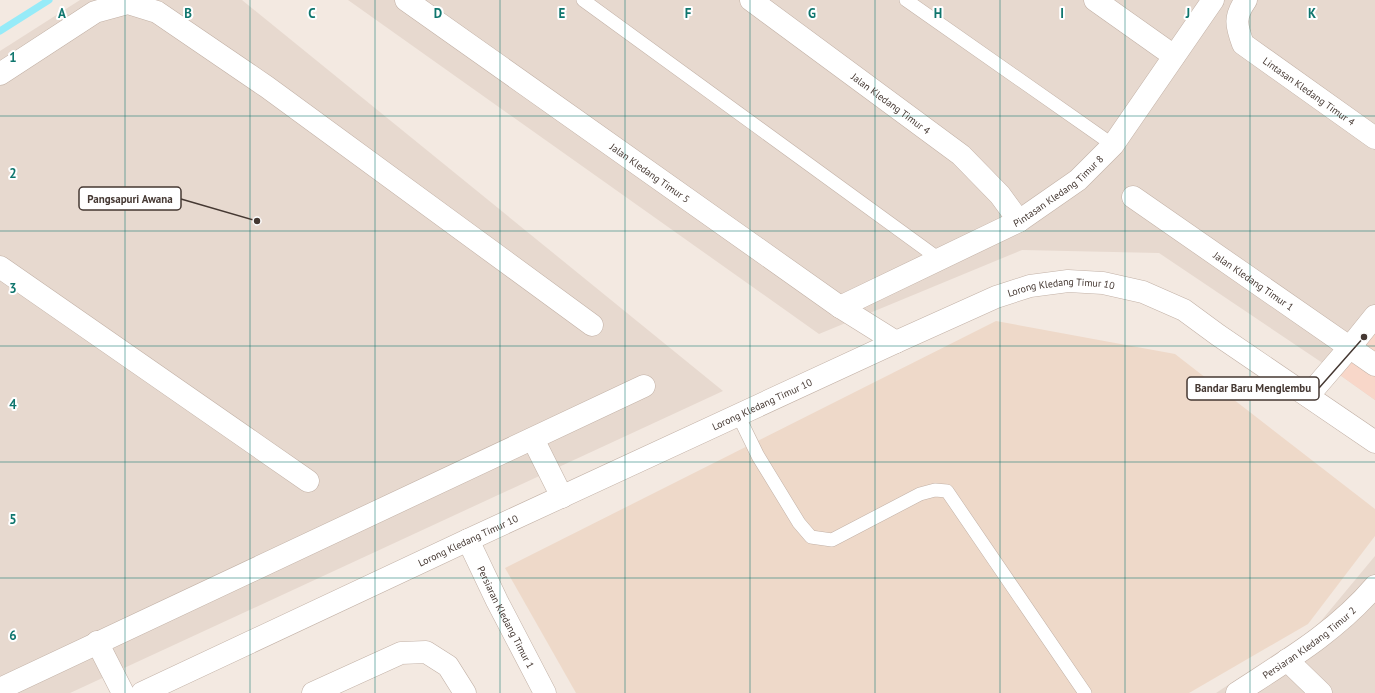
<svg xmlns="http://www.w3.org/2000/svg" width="1375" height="693" font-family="'PT Sans',sans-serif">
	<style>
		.residential { fill: #e7d9cf }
		.commercial { fill: #f8d7c9 }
		.education { fill: #eed9c9 }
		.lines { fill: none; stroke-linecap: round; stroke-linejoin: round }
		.stream { stroke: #96ebf8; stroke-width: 7 }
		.lane-casing { stroke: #c2b1a6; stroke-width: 14 }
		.street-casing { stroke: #c2b1a6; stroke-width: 23 }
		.lane { stroke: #fff; stroke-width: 13 }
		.street { stroke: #fff; stroke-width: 22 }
		.grid { fill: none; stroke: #0f766e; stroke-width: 1; stroke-opacity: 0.55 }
		.labels { text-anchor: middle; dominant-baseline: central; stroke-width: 4; stroke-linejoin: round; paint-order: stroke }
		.street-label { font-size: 10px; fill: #453832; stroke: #fff }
		.grid-label { font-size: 13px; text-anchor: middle; font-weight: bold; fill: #0f766e; stroke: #fff; stroke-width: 4; stroke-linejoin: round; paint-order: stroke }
		.leader { fill: none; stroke: #453832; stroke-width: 1.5 }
		.callout-dot { fill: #453832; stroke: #fff; stroke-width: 1.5 }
		.callout { fill: #fff; stroke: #453832; stroke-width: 1.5 }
		.callout-label { font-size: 11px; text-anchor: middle; font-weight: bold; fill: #453832 }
	</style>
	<rect width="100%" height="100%" fill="#f3e9e1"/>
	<!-- residential -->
	<g class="residential">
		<polygon points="80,0 242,0 723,391 70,693 0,693 0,51"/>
		<polygon points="348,0 1375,0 1375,400 1330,368 1159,253 1022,250 819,334"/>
		<polygon points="1375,556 1375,693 1216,693 1316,627"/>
	</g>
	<!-- commercial -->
	<polygon class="commercial" points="1375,307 1375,400 1330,368"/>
	<!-- education -->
	<polygon class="education" points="996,321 1175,354 1375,509 1375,536 1308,624 1189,693 576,693 505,568"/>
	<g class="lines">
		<!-- stream -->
		<polyline class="stream" points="0,31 49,0"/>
		<!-- lane casing -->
		<g class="lane-casing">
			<g id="lane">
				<polyline points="583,0 939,259"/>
				<polyline points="906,0 1113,145"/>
				<polyline points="738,415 758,456 799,523 811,537 832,540 920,494 935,490 947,491 1085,693"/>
			</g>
		</g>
		<!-- street casing -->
		<g class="street-casing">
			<g id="street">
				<path id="s1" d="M 406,0 L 840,307 L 896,342"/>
				<path id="s2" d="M 751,0 L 961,155 L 1000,195 L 1019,221"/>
				<polyline points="1095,0 1174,56"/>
				<path id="s3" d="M 1246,0 C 1234,17 1236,25 1243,44 L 1375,138"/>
				<polyline points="0,74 95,12 128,3 157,12 267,87 592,325"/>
				<path id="s4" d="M 1133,197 L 1375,365"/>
				<polyline points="0,267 308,481"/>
				<path id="s5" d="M 840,307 L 1019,221 L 1078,180 L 1113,145 L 1213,0"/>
				<polyline points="1308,396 1350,347 1375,316"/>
				<polyline points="533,439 562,497"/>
				<path id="s6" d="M 468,540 L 497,601 L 545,693"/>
				<polyline points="97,642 123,693"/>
				<polyline points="1287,660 1321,693"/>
				<polyline points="0,689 644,386"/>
				<path id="s7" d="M 142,693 L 468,540 L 896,342 L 996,297 L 1030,286 L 1068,281 L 1103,283 L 1143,292 L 1184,310 L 1218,335 L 1375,442"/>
				<polyline points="313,693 401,653 426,652 448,666 465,693"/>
				<path id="s8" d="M 1237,693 C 1286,661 1337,631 1375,586"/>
			</g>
		</g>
		<!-- lane -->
		<use href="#lane" class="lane"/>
		<!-- street -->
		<use href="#street" class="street"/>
	</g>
	<!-- grid -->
	<path class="grid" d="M 125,0 L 125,693M 250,0 L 250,693M 375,0 L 375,693M 500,0 L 500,693M 625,0 L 625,693M 750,0 L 750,693M 875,0 L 875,693M 1000,0 L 1000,693M 1125,0 L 1125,693M 1250,0 L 1250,693M 0,116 L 1375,116M 0,231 L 1375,231M 0,346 L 1375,346M 0,462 L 1375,462M 0,578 L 1375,578"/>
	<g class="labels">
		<!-- street labels -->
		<g class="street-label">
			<text stroke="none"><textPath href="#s3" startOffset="128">Lintasan Kledang Timur 4</textPath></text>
			<text stroke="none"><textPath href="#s2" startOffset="174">Jalan Kledang Timur 4</textPath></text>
			<text stroke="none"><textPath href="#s1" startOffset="299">Jalan Kledang Timur 5</textPath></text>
			<text stroke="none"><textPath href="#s5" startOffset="248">Pintasan Kledang Timur 8</textPath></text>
			<text stroke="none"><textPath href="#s4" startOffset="147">Jalan Kledang Timur 1</textPath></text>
			<text stroke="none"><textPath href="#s7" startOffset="1008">Lorong Kledang Timur 10</textPath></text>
			<text stroke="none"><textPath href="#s7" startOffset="684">Lorong Kledang Timur 10</textPath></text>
			<text stroke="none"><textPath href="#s7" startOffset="360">Lorong Kledang Timur 10</textPath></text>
			<text stroke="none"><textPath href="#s6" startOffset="86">Persiaran Kledang Timur 1</textPath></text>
			<text stroke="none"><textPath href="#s8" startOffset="88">Persiaran Kledang Timur 2</textPath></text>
		</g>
	</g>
	<g class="grid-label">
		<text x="62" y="18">A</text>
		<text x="188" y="18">B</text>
		<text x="312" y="18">C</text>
		<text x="438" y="18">D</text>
		<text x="562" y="18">E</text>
		<text x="688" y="18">F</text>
		<text x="812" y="18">G</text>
		<text x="938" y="18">H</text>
		<text x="1062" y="18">I</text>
		<text x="1188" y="18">J</text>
		<text x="1312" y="18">K</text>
		<text x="13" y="62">1</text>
		<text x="13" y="178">2</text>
		<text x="13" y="293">3</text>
		<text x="13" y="409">4</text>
		<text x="13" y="524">5</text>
		<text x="13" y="640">6</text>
	</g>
	<!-- callouts -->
	<path class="leader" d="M257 221L181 199M1364 337L1319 388"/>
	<g class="callout-dot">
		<circle cx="257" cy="221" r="4"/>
		<circle cx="1364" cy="337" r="4"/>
	</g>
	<g class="callout">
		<rect x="79" y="187" width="102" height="23" rx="4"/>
		<rect x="1187" y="377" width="132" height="23" rx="4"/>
	</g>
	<g class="callout-label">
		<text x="130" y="203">Pangsapuri Awana</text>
		<text x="1253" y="392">Bandar Baru Menglembu</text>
	</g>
</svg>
